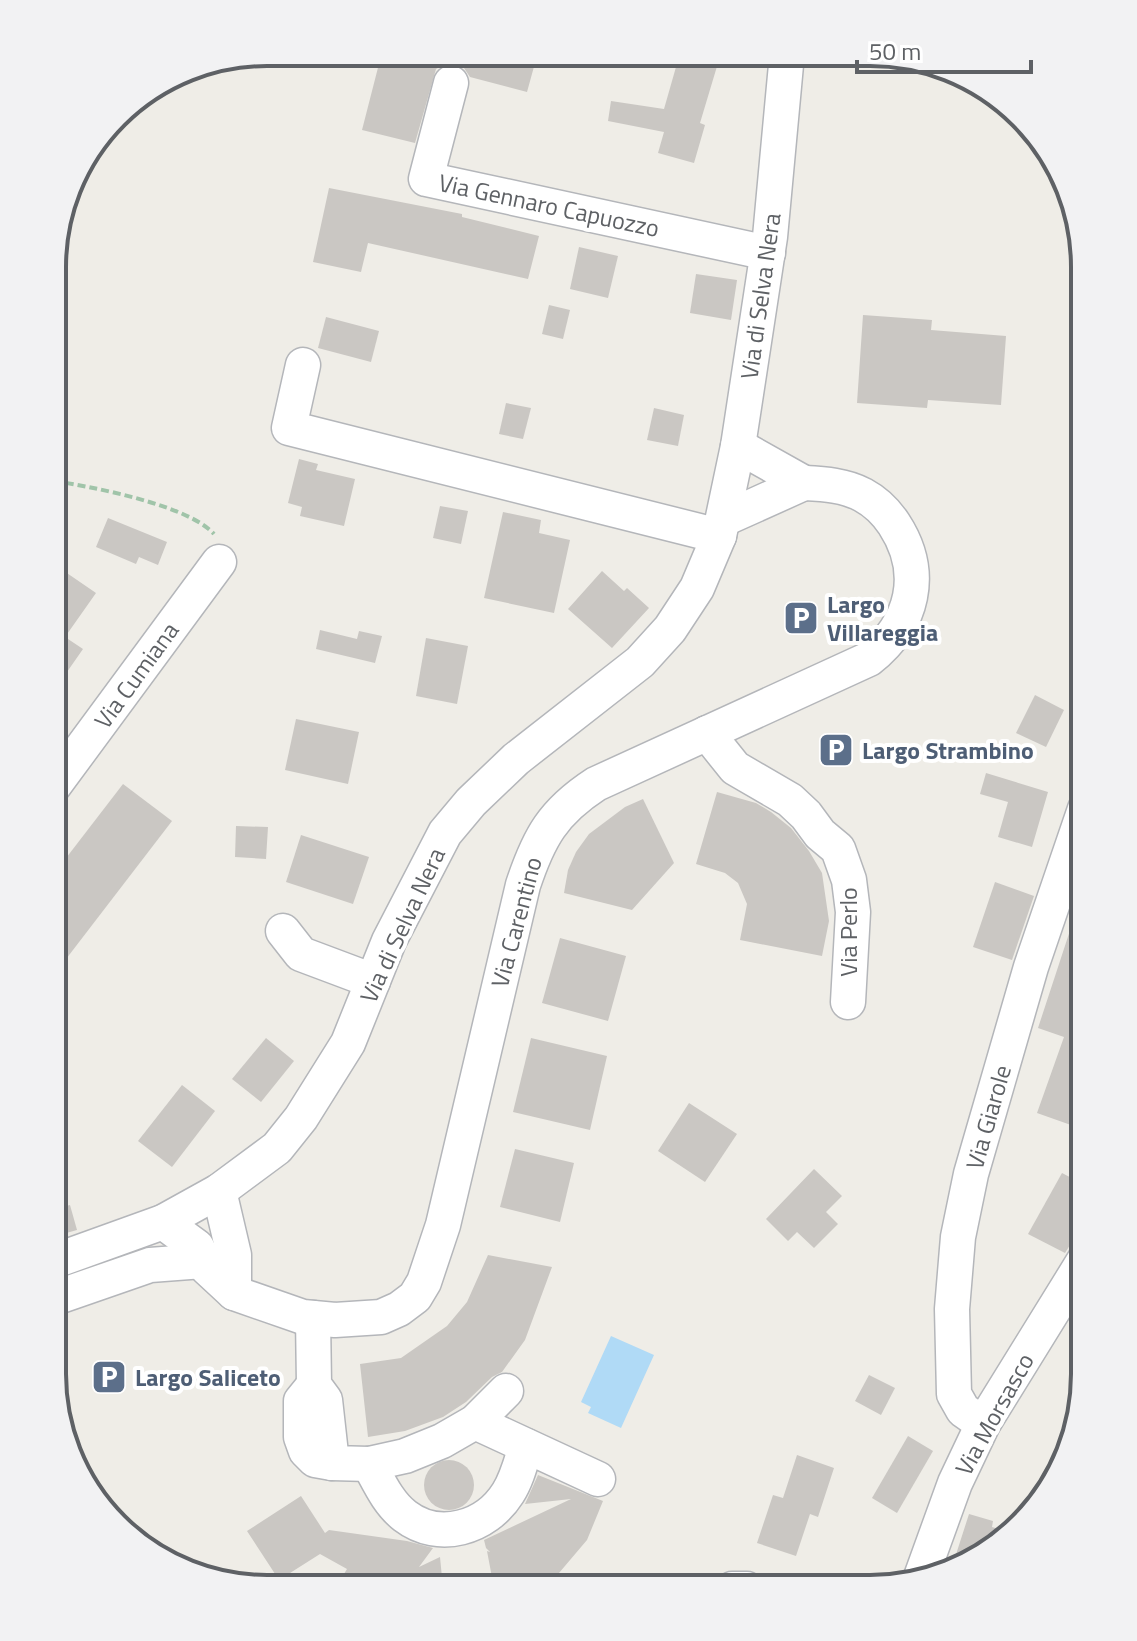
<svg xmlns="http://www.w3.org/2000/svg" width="1137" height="1641" font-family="'Titillium Web',sans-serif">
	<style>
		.water { fill: #b0daf6 }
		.building { fill: #cac7c3 }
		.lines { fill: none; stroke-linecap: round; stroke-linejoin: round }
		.minor-casing { stroke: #b4b6ba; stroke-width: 37 }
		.path { stroke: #a0c4a9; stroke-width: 4; stroke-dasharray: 8 4; stroke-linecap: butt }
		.minor { stroke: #fff; stroke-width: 34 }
		.labels { text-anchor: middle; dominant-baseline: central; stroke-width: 8; stroke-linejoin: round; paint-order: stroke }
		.street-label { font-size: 24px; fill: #5e6165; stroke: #fff }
		.service-label { font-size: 24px; font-weight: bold; fill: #4e5e75; stroke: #fff; text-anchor: start }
		.rim { fill: none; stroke: #5e6165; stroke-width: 4 }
	</style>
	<rect width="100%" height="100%" fill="#efede7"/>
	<!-- water -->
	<polygon class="water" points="611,1336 654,1355 621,1428 588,1413 591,1407 581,1402"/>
	<!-- building -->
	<g class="building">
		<polygon points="382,52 523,53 522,59 535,63 527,92 470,77 464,68 455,64 445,64 436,69 415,143 362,130"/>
		<polygon points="680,53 721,53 700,123 705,125 694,163 658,153 664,132 608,121 611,101 664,109"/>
		<polygon points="329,188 462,214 462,217 539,236 528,279 368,243 361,272 313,262"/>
		<polygon points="579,247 618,256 608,298 570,289"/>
		<polygon points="696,274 737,280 731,320 690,313"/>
		<polygon points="549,305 570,310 563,339 542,334"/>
		<polygon points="863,315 932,320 931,330 1006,336 1001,405 928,400 927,408 857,403"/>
		<polygon points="326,317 379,331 371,362 318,348"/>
		<polygon points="506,403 531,408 523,439 499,434"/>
		<polygon points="654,408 684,415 678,446 647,440"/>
		<polygon points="299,459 318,464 316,470 355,479 344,526 300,516 302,507 288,503"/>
		<polygon points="440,506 468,511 461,544 433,538"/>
		<polygon points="503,512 541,520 539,533 570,540 554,613 484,598"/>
		<polygon points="108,518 167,542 158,565 139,557 136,564 96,547"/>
		<polygon points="61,569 96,593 65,637 83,649 53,692 53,580"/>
		<polygon points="602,571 624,591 627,588 649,608 612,648 568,609"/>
		<polygon points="320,630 357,639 359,631 382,636 375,663 316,649"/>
		<polygon points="426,638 468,646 457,704 416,696"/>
		<polygon points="1035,695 1064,710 1046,747 1016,733"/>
		<polygon points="296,719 359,732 348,784 285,770"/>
		<polygon points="986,773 1048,792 1032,847 998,837 1008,802 980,794"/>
		<polygon points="123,784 172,821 53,976 53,875"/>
		<polygon points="717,792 756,803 771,812 791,828 809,851 822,873 829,921 822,956 740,940 747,904 738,883 725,873 696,864"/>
		<polygon points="643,799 674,863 632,910 564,893 568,870 576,852 589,834 625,807"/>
		<polygon points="236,826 268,827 266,859 235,857"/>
		<polygon points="301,835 369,857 353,904 286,882"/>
		<polygon points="995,882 1034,896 1012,960 973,947"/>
		<polygon points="1081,897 1085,898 1085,1130 1037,1113 1064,1037 1038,1028"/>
		<polygon points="560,938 626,956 608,1021 542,1003"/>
		<polygon points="266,1038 294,1061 261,1102 232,1079"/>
		<polygon points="531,1038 607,1056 590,1130 513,1112"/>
		<polygon points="182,1085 215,1111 172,1167 138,1141"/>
		<polygon points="689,1103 737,1134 705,1182 658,1151"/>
		<polygon points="515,1149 574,1163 560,1222 500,1207"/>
		<polygon points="814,1169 842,1196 826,1212 838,1224 814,1248 797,1232 788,1241 766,1219"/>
		<polygon points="1062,1173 1085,1185 1085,1221 1065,1253 1028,1234"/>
		<polygon points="70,1205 77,1230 52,1237 52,1210"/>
		<polygon points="488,1255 552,1267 525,1340 502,1372 492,1377 466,1402 443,1417 405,1431 368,1437 360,1364 401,1358 447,1326 467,1302"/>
		<polygon points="869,1375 895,1388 881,1415 855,1401"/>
		<polygon points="908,1436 933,1451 897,1513 872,1498"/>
		<polygon points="797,1455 834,1468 818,1517 810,1514 796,1556 757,1543 773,1495 783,1498"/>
		<circle cx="449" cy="1485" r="25"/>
		<polygon points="538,1475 603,1501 587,1540 559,1573 538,1588 494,1588 487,1551 490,1552 486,1548 484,1540 571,1499 525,1504"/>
		<polygon points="301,1496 325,1533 329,1530 407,1541 433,1548 419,1567 440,1557 443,1588 336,1587 347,1569 320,1554 279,1580 247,1531"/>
		<polygon points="969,1514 993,1521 992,1527 1006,1531 965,1567 951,1570"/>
	</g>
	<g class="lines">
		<!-- minor casing -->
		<g class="minor-casing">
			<g id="minor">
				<polyline points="451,83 426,179 768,253"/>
				<polyline points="303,365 289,428 719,536"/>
				<polyline points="724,519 804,483 738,446"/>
				<polyline points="707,733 735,768 790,800 806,815 820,834 838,849 849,880 853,912 848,1002"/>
				<polyline points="53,787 219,562"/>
				<polyline points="283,931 301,954 373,981"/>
				<polyline points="219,1191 234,1255 234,1293"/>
				<path d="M 163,1222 L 197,1247 L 207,1268 L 234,1293 L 303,1317 L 335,1320 L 381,1317 L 399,1309 L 415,1297 L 424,1282 L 443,1225 L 523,885 C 539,837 553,812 596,784 L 869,659 C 913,624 926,573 894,524 C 886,512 876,502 863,495 C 845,485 824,484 804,483"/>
				<polyline points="52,1262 163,1222 219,1191 277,1148 301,1118 348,1043 389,941 445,833 471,802 516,759 640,662 670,629 697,588 719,536 738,446 770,237 787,54"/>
				<polyline points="52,1299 150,1265 203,1261"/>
				<polyline points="313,1318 314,1385 325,1400 332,1463 369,1464 405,1456 442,1441 475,1422 506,1391"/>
				<polyline points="314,1385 301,1401 301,1437 306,1451 315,1460 332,1463"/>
				<polyline points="475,1422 598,1479"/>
				<polyline points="983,1424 963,1410 954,1394 952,1309 958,1237 971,1174 1031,967 1085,809"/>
				<path d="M 369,1464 C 379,1482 388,1503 405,1516 C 439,1542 486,1528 508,1493 C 517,1479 521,1462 526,1446"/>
				<polyline points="921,1577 955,1483 983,1424 1085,1259"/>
				<polyline points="732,1589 747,1589"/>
			</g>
		</g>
		<!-- path -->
		<path class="path" d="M 54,481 C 93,487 188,505 214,534"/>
		<!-- minor -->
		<use href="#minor" class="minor"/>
	</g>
	<!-- icons -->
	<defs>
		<g id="parking-square" transform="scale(1.8)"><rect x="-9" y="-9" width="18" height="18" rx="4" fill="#5c6f8a" stroke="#fff"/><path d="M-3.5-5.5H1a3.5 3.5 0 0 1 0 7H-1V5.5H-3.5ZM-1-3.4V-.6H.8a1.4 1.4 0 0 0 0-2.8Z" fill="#fff"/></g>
	</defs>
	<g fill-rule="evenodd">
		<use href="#parking-square" x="801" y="618"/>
		<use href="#parking-square" x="836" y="750"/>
		<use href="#parking-square" x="109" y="1377"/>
	</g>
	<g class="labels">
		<!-- street labels -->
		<g class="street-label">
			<text transform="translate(549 205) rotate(12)">Via Gennaro Capuozzo</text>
			<text transform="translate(760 296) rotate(-82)">Via di Selva Nera</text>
			<text transform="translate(136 675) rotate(-54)">Via Cumiana</text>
			<text transform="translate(516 922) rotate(-75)">Via Carentino</text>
			<text transform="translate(402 925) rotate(-65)">Via di Selva Nera</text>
			<text transform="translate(848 932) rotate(-90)">Via Perlo</text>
			<text transform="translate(988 1117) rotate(-74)">Via Giarole</text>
			<text transform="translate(994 1414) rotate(-61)">Via Morsasco</text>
		</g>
		<!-- service labels -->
		<g class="service-label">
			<text x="827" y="604">Largo<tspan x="827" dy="28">Villareggia</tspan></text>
			<text x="862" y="750">Largo Strambino</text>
			<text x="135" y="1377">Largo Saliceto</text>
		</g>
	</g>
	<!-- crop -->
	<path d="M0 0H1137V1641H0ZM267 66H870A201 201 0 0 1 1071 267V1374A201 201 0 0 1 870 1575H267A201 201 0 0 1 66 1374V267A201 201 0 0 1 267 66Z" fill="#f2f2f3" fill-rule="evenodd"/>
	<path class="rim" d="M267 66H870A201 201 0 0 1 1071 267V1374A201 201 0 0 1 870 1575H267A201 201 0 0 1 66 1374V267A201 201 0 0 1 267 66Z"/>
	<!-- scale -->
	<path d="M857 60v12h174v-12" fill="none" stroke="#5e6165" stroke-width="4"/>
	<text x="869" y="60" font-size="24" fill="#5e6165" stroke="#ffffff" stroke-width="6" paint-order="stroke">50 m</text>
</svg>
